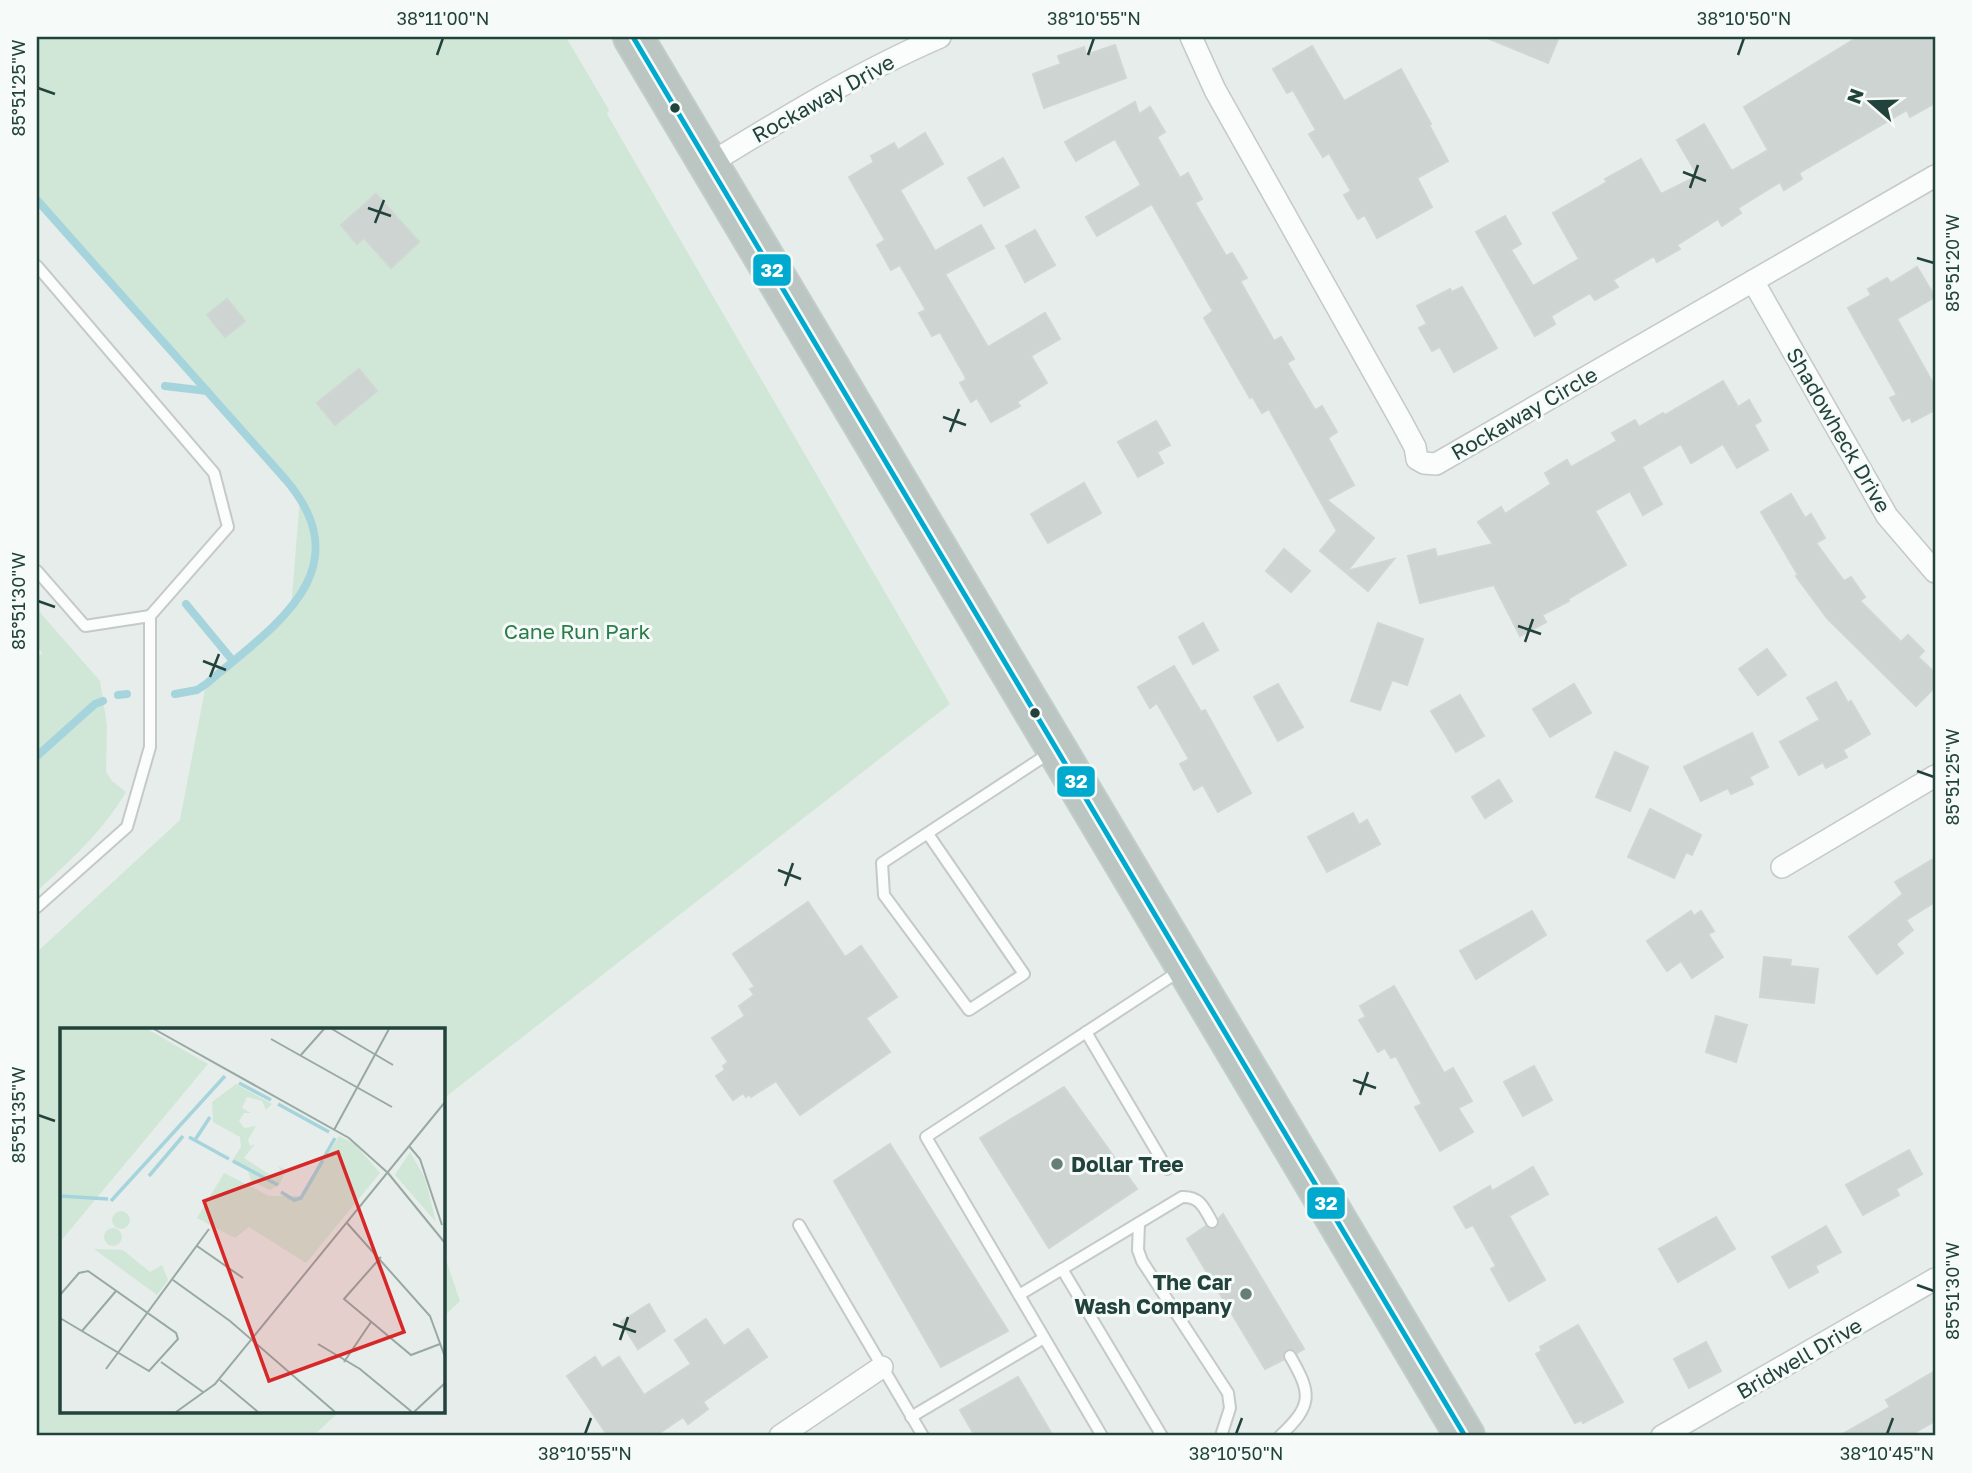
<svg xmlns="http://www.w3.org/2000/svg" width="1972" height="1473" font-family="'Golos Text',sans-serif">
	<style>
		.green { fill: #d0e7d7 }
		.lines { fill: none; stroke-linecap: round; stroke-linejoin: round }
		.stream { stroke: #a6d4dd; stroke-width: 8 }
		.building { fill: #ced4d2; stroke: #d0d6d3; stroke-width: 2 }
		.lane-casing { stroke: #c4cac8; stroke-width: 14 }
		.street-casing { stroke: #c4cac8; stroke-width: 24 }
		.highway-casing { stroke: #c2ccc9; stroke-width: 42 }
		.lane { stroke: #fbfcfc; stroke-width: 10 }
		.street { stroke: #fbfcfc; stroke-width: 21 }
		.highway { stroke: #bbc5c2; stroke-width: 38 }
		.bus-1-casing { stroke: #f6fbf9; stroke-width: 10 }
		.bus-1 { stroke: #00a9ce; stroke-width: 5 }
		.ticks { fill: none; stroke: #22433b; stroke-width: 2.5 }
		.bus-dot { fill: #22433b; stroke: #f6fbf9; stroke-width: 2.5 }
		.poi-dot { fill: #677e78; stroke: #f6fbf9; stroke-width: 2.5 }
		.labels { text-anchor: middle; dominant-baseline: central; stroke-width: 6; stroke-linejoin: round; paint-order: stroke }
		.street-label { font-size: 21px; fill: #22433b; stroke: #f6fbf9 }
		.park-label { font-size: 21px; fill: #297e4b; stroke: #f6fbf9 }
		.poi-label { font-size: 21px; font-weight: bold; fill: #22433b; stroke: #f6fbf9; text-anchor: start }
		.inset-river { fill: none; stroke: #a6d4dd; stroke-width: 3.5 }
		.inset-road { fill: none; stroke: #98a9a4; stroke-width: 2 }
		.view { fill: #d62828; fill-opacity: 0.15; stroke: #d62828; stroke-width: 3.5 }
		.inset-edge { fill: none; stroke: #22433b; stroke-width: 3.5 }
		.line-badge { stroke: #f6fbf9; stroke-width: 2.5 }
		.badge-label { font-size: 19px; text-anchor: middle; font-weight: bold; fill: #fff }
		.neatline { fill: none; stroke: #22433b; stroke-width: 2.5 }
		.ticks-label { font-size: 18px; text-anchor: middle; fill: #22433b }
	</style>
	<rect width="100%" height="100%" fill="#e7edea"/>
	<!-- green -->
	<g class="green">
		<polygon points="37,37 566,37 609,110 607,114 950,704 443,1099 443,1030 61,1030 61,1412 339,1412 313,1436 37,1436 37,952 180,820 206,684 291,609 300,497 37,201"/>
		<path d="M 37,609 L 100,681 L 107,725 L 106,772 L 112,781 L 126,792 C 103,831 71,860 37,891 L 37,658 L 42,653 L 37,646 Z"/>
		<polygon points="443,1251 460,1301 443,1317"/>
	</g>
	<g class="lines">
		<!-- stream -->
		<g class="stream">
			<path d="M 37,200 L 286,480 C 364,572 271,628 206,684 L 197,690 L 175,694"/>
			<polyline points="165,386 207,391"/>
			<polyline points="186,604 233,661"/>
			<polyline points="118,695 127,694"/>
			<polyline points="37,756 95,704 103,701"/>
		</g>
	</g>
	<!-- building -->
	<g class="building">
		<polygon points="1485,37 1559,37 1548,63"/>
		<polygon points="1858,37 1935,37 1935,103 1910,117 1907,110 1799,173 1802,179 1784,190 1780,182 1738,208 1741,213 1722,226 1718,219 1677,245 1680,249 1657,262 1654,256 1613,280 1618,287 1595,300 1590,293 1551,316 1555,324 1535,336 1476,232 1505,216 1521,244 1511,250 1533,286 1579,259 1553,213 1607,182 1605,179 1641,159 1661,194 1698,176 1677,140 1704,124 1731,170 1733,170 1768,150 1744,107"/>
		<polygon points="1115,45 1126,78 1044,108 1033,74 1061,64 1058,56 1084,47 1086,55"/>
		<polygon points="1312,46 1344,101 1401,69 1431,124 1429,125 1448,161 1417,178 1432,207 1377,238 1365,215 1358,219 1344,195 1351,191 1329,153 1323,157 1309,134 1316,130 1293,90 1287,93 1273,69"/>
		<polygon points="1135,102 1139,114 1150,107 1165,132 1157,137 1180,178 1188,173 1202,199 1195,203 1226,256 1232,253 1247,278 1240,281 1274,341 1281,337 1294,359 1287,363 1315,410 1322,406 1337,432 1328,438 1354,485 1327,500 1374,538 1347,571 1394,559 1368,591 1320,551 1337,531 1269,409 1262,413 1252,396 1250,398 1204,318 1213,311 1152,204 1097,236 1086,217 1141,185 1115,139 1076,161 1065,142"/>
		<polygon points="925,133 943,164 900,190 935,251 981,225 994,248 945,274 988,347 1045,313 1060,339 1031,356 1047,383 1017,402 1020,406 991,422 977,398 971,402 960,383 966,380 965,376 940,332 932,336 919,313 926,310 900,265 891,270 877,245 885,240 849,177 874,162 871,156 894,143 898,150"/>
		<polygon points="1003,158 1019,187 984,206 968,178"/>
		<polygon points="376,194 419,242 391,268 364,238 357,244 341,225"/>
		<polygon points="1035,230 1055,265 1025,282 1006,246"/>
		<polygon points="1917,267 1935,297 1897,319 1935,387 1935,410 1912,422 1910,417 1903,421 1890,398 1897,395 1848,308 1871,295 1868,289 1887,278 1891,283"/>
		<polygon points="1462,287 1497,348 1454,372 1440,347 1432,351 1419,328 1427,324 1417,306 1450,289 1452,292"/>
		<polygon points="227,299 245,321 225,337 207,315"/>
		<polygon points="359,369 377,391 335,425 317,403"/>
		<polygon points="1723,381 1738,407 1749,400 1761,421 1754,425 1768,450 1737,468 1723,444 1691,463 1681,444 1642,467 1662,504 1643,515 1630,491 1595,511 1626,565 1568,599 1569,601 1542,615 1546,622 1520,636 1494,585 1420,603 1408,556 1435,549 1437,557 1493,544 1478,522 1501,507 1505,514 1551,484 1545,473 1567,460 1571,467 1617,441 1612,433 1635,420 1639,427 1663,413 1665,415"/>
		<polygon points="1156,421 1170,445 1157,452 1163,463 1138,477 1118,442"/>
		<polygon points="1084,483 1101,513 1048,543 1031,514"/>
		<polygon points="1791,494 1805,518 1811,514 1825,538 1816,543 1844,581 1851,577 1865,597 1860,601 1901,642 1908,635 1924,651 1918,657 1935,673 1935,687 1916,706 1827,618 1796,576 1798,575 1761,512"/>
		<polygon points="1284,549 1310,571 1291,592 1266,571"/>
		<polygon points="1203,623 1218,650 1193,664 1179,637"/>
		<polygon points="1378,623 1423,639 1407,685 1392,680 1380,710 1351,701"/>
		<polygon points="1767,649 1786,675 1758,695 1739,669"/>
		<polygon points="1174,666 1201,712 1205,710 1251,793 1218,812 1203,785 1194,790 1180,764 1189,759 1157,703 1150,708 1138,687"/>
		<polygon points="1836,682 1848,703 1851,701 1870,734 1843,750 1847,757 1826,768 1823,762 1799,775 1780,742 1820,720 1807,698"/>
		<polygon points="1278,684 1303,727 1278,741 1254,697"/>
		<polygon points="1574,684 1591,713 1550,737 1533,709"/>
		<polygon points="1460,695 1484,736 1456,752 1431,711"/>
		<polygon points="1752,733 1768,767 1749,777 1753,784 1731,794 1728,788 1701,801 1684,767"/>
		<polygon points="1615,752 1648,767 1630,811 1596,797"/>
		<polygon points="1499,780 1512,801 1485,818 1472,797"/>
		<polygon points="1650,809 1701,835 1692,855 1686,852 1674,878 1628,857"/>
		<polygon points="1353,813 1359,825 1367,820 1380,844 1327,872 1308,837"/>
		<polygon points="1935,858 1935,902 1906,920 1913,930 1896,944 1903,953 1877,974 1849,937 1903,894 1895,882"/>
		<polygon points="808,902 845,957 861,946 897,997 866,1018 890,1052 800,1115 776,1081 751,1097 749,1094 746,1097 743,1093 733,1100 716,1076 725,1070 723,1066 728,1062 712,1038 745,1016 739,1006 754,995 750,989 755,987 733,954"/>
		<polygon points="1532,911 1546,935 1476,979 1460,951"/>
		<polygon points="1691,911 1694,916 1701,911 1714,931 1708,934 1723,957 1692,978 1681,961 1667,971 1647,941"/>
		<polygon points="1764,957 1791,960 1790,966 1818,969 1814,1003 1760,997"/>
		<polygon points="1394,986 1444,1073 1453,1068 1472,1101 1458,1108 1473,1132 1440,1151 1415,1107 1422,1104 1396,1056 1391,1058 1385,1048 1378,1052 1359,1020 1366,1017 1360,1006"/>
		<polygon points="1716,1016 1747,1025 1736,1062 1706,1052"/>
		<polygon points="1534,1066 1552,1100 1523,1116 1504,1082"/>
		<polygon points="1064,1087 1137,1189 1049,1248 980,1138"/>
		<polygon points="890,1144 1008,1331 941,1367 834,1181"/>
		<polygon points="1909,1150 1922,1174 1896,1189 1899,1195 1863,1215 1846,1185"/>
		<polygon points="1533,1167 1548,1194 1509,1216 1545,1280 1509,1301 1491,1269 1496,1266 1473,1225 1466,1228 1454,1207 1490,1186 1492,1191"/>
		<polygon points="1223,1214 1304,1349 1297,1353 1293,1349 1287,1349 1283,1353 1283,1360 1265,1369 1187,1239 1206,1226 1211,1230 1216,1228 1220,1223 1219,1218"/>
		<polygon points="1716,1217 1735,1249 1678,1282 1659,1249"/>
		<polygon points="1826,1226 1841,1252 1815,1266 1818,1272 1789,1288 1772,1257"/>
		<polygon points="649,1304 665,1331 638,1349 621,1322"/>
		<polygon points="706,1319 724,1346 748,1329 767,1357 703,1402 708,1409 688,1424 683,1417 655,1436 608,1436 567,1376 595,1357 602,1368 619,1357 644,1395 691,1364 675,1340"/>
		<polygon points="1578,1325 1623,1402 1583,1423 1582,1420 1575,1423 1536,1354 1542,1351 1540,1347"/>
		<polygon points="1706,1342 1721,1371 1689,1388 1674,1359"/>
		<polygon points="1935,1371 1935,1421 1909,1436 1839,1436 1890,1407 1886,1400"/>
		<polygon points="1018,1377 1053,1436 975,1436 960,1410"/>
	</g>
	<g class="lines">
		<!-- lane casing -->
		<g class="lane-casing">
			<g id="lane">
				<polyline points="37,266 214,473 228,527 150,616 150,747 127,827 37,907"/>
				<polyline points="37,571 85,626 150,616"/>
				<polyline points="928,834 1024,974 969,1010 884,895 882,863 1051,752"/>
				<polyline points="1086,1032 1167,1169"/>
				<polyline points="1139,1223 1138,1250 1142,1261 1228,1393 1230,1408 1221,1436"/>
				<polyline points="799,1225 923,1436"/>
				<polyline points="1062,1269 1162,1436"/>
				<path d="M 1019,1295 L 1182,1197 C 1200,1196 1204,1208 1212,1222"/>
				<polyline points="911,1417 1044,1338"/>
				<polyline points="1102,1436 926,1137 1181,970"/>
				<path d="M 1280,1436 C 1313,1405 1312,1394 1290,1356"/>
			</g>
		</g>
		<!-- street casing -->
		<g class="street-casing">
			<g id="street">
				<polyline points="1191,37 1215,90 1401,421 1415,447 1417,459 1424,463 1436,464 1935,176"/>
				<path d="M 709,164 C 784,118 859,72 940,37"/>
				<polyline points="1753,281 1887,516 1935,572"/>
				<polyline points="1782,867 1935,776"/>
				<polyline points="780,1436 882,1367"/>
				<polyline points="1662,1436 1935,1279"/>
			</g>
		</g>
		<!-- highway casing -->
		<g class="highway-casing">
			<polyline id="highway" points="633,37 1465,1436"/>
		</g>
		<!-- lane -->
		<use href="#lane" class="lane"/>
		<!-- street -->
		<use href="#street" class="street"/>
		<!-- highway -->
		<use href="#highway" class="highway"/>
		<!-- bus-1 casing -->
		<g class="bus-1-casing">
			<polyline id="bus-1" points="633,37 1465,1436"/>
		</g>
		<!-- bus-1 -->
		<use href="#bus-1" class="bus-1"/>
	</g>
	<!-- ticks -->
	<path class="ticks" d="M 437,55 L 443,38M 1088,55 L 1094,38M 1738,55 L 1744,38M 38,88 L 55,94M 1683,172 L 1706,181M 1690,188 L 1698,165M 368,208 L 391,216M 375,223 L 384,200M 1917,258 L 1934,263M 943,417 L 966,425M 950,432 L 959,409M 38,601 L 55,607M 1518,626 L 1541,634M 1525,642 L 1533,619M 203,661 L 226,670M 210,677 L 219,654M 1917,771 L 1934,777M 778,870 L 801,879M 785,886 L 793,863M 1353,1080 L 1376,1088M 1360,1095 L 1368,1072M 38,1115 L 55,1121M 1917,1285 L 1934,1291M 613,1324 L 636,1332M 620,1340 L 628,1317M 585,1434 L 591,1418M 1236,1434 L 1242,1418M 1887,1434 L 1893,1418"/>
	<!-- markers -->
	<g class="bus-dot">
		<circle cx="675" cy="108" r="6"/>
		<circle cx="1035" cy="713" r="6"/>
	</g>
	<g class="poi-dot">
		<circle cx="1057" cy="1164" r="7"/>
		<circle cx="1246" cy="1294" r="7"/>
	</g>
	<g class="labels">
		<!-- street labels -->
		<g class="street-label">
			<text transform="translate(823 98) rotate(-29)">Rockaway Drive</text>
			<text transform="translate(1524 413) rotate(-30)">Rockaway Circle</text>
			<text transform="translate(1839 430) rotate(60)">Shadowheck Drive</text>
			<text transform="translate(1799 1358) rotate(-30)">Bridwell Drive</text>
		</g>
		<!-- park labels -->
		<g class="park-label">
			<text x="577" y="631">Cane Run Park</text>
		</g>
		<!-- poi labels -->
		<g class="poi-label">
			<text x="1071" y="1164">Dollar Tree</text>
			<text x="1232" y="1282" text-anchor="end">The Car<tspan x="1232" dy="24">Wash Company</tspan></text>
		</g>
	</g>
	<!-- overview -->
	<g transform="translate(60 1028)">
		<rect width="385" height="385" fill="#e7edea"/>
		<path d="M 0,1 L 87,1 L 148,36 L 0,214 ZM 176,56 L 212,76 L 206,82 L 202,73 L 187,69 L 182,80 L 191,85 L 184,85 L 179,93 L 184,100 L 196,98 L 188,112 L 190,118 L 195,116 L 184,130 L 212,148 L 223,146 L 218,138 L 226,142 L 220,156 L 210,162 L 191,153 L 188,143 L 171,134 L 181,119 L 180,109 L 153,94 L 152,74 ZM 279,108 L 295,116 L 320,145 L 246,235 L 189,199 L 175,210 L 137,190 L 164,145 L 209,168 L 243,168 ZM 350,124 L 365,150 L 376,194 L 335,147 ZM52 192a9 9 0 1 1 18 0a9 9 0 1 1-18 0ZM44 209a9 9 0 1 1 18 0a9 9 0 1 1-18 0ZM 34,221 L 63,222 L 90,244 L 102,237 L 108,252 L 97,267 Z" fill="#d0e7d7"/>
		<path class="inset-river" d="M 179,55 L 211,72M 218,76 L 269,104M 129,109 L 169,131M 135,112 L 150,89M 263,131 L 275,110M 173,133 L 218,157M 89,148 L 123,108M 221,164 L 234,172 L 241,170 L 263,132M 0,168 L 48,171M 51,173 L 165,48"/>
		<path class="inset-road" d="M 94,1 L 289,110 L 328,145M 272,1 L 333,37M 211,11 L 332,79M 240,28 L 264,1M 274,102 L 329,1M 349,118 L 360,131 L 382,197M 328,145 L 385,215M 287,195 L 370,288 L 385,329M 137,218 L 183,250M 321,229 L 284,271 L 351,327 L 380,316M 113,252 L 170,293 L 275,384M 0,267 L 19,245 L 28,243 L 116,305 L 118,311 L 89,343 L 0,290M 22,303 L 56,263M 258,316 L 300,341 L 352,384M 101,334 L 143,364M 284,334 L 311,294M 46,341 L 149,201M 160,352 L 198,384M 116,384 L 155,356 L 385,74M 354,384 L 385,355"/>
		<path class="view" d="M 278,124 L 344,304 L 209,353 L 144,173 Z"/>
		<rect width="385" height="385" class="inset-edge"/>
	</g>
	<g class="line-badge">
		<rect x="752" y="253" width="40" height="34" rx="7" fill="#00a9ce"/>
		<rect x="1056" y="765" width="40" height="33" rx="7" fill="#00a9ce"/>
		<rect x="1306" y="1186" width="40" height="34" rx="7" fill="#00a9ce"/>
	</g>
	<g class="badge-label">
		<text x="772" y="277">32</text>
		<text x="1076" y="788">32</text>
		<text x="1326" y="1210">32</text>
	</g>
	<!-- border -->
	<rect width="1972" height="1473" fill="none" stroke="#f6fbf9" stroke-width="77"/>
	<!-- north arrow -->
	<g transform="translate(1871 102) rotate(290)" stroke="#f6fbf9" stroke-width="5" paint-order="stroke">
	<path d="M0-5L12 26L0 18L-12 26Z" fill="#22433b"/>
	<text y="-10" font-size="19" font-weight="bold" text-anchor="middle" fill="#22433b">N</text>
	</g>
	<rect x="38" y="38" width="1896" height="1396" class="neatline"/>
	<g class="ticks-label">
		<text x="443" y="25">38°11'00"N</text>
		<text x="1094" y="25">38°10'55"N</text>
		<text x="1744" y="25">38°10'50"N</text>
		<text transform="translate(19 88) rotate(-90)" y="6">85°51'25"W</text>
		<text transform="translate(1953 263) rotate(-90)" y="6">85°51'20"W</text>
		<text transform="translate(19 601) rotate(-90)" y="6">85°51'30"W</text>
		<text transform="translate(1953 777) rotate(-90)" y="6">85°51'25"W</text>
		<text transform="translate(19 1115) rotate(-90)" y="6">85°51'35"W</text>
		<text transform="translate(1953 1291) rotate(-90)" y="6">85°51'30"W</text>
		<text x="585" y="1460">38°10'55"N</text>
		<text x="1236" y="1460">38°10'50"N</text>
		<text x="1887" y="1460">38°10'45"N</text>
	</g>
</svg>
